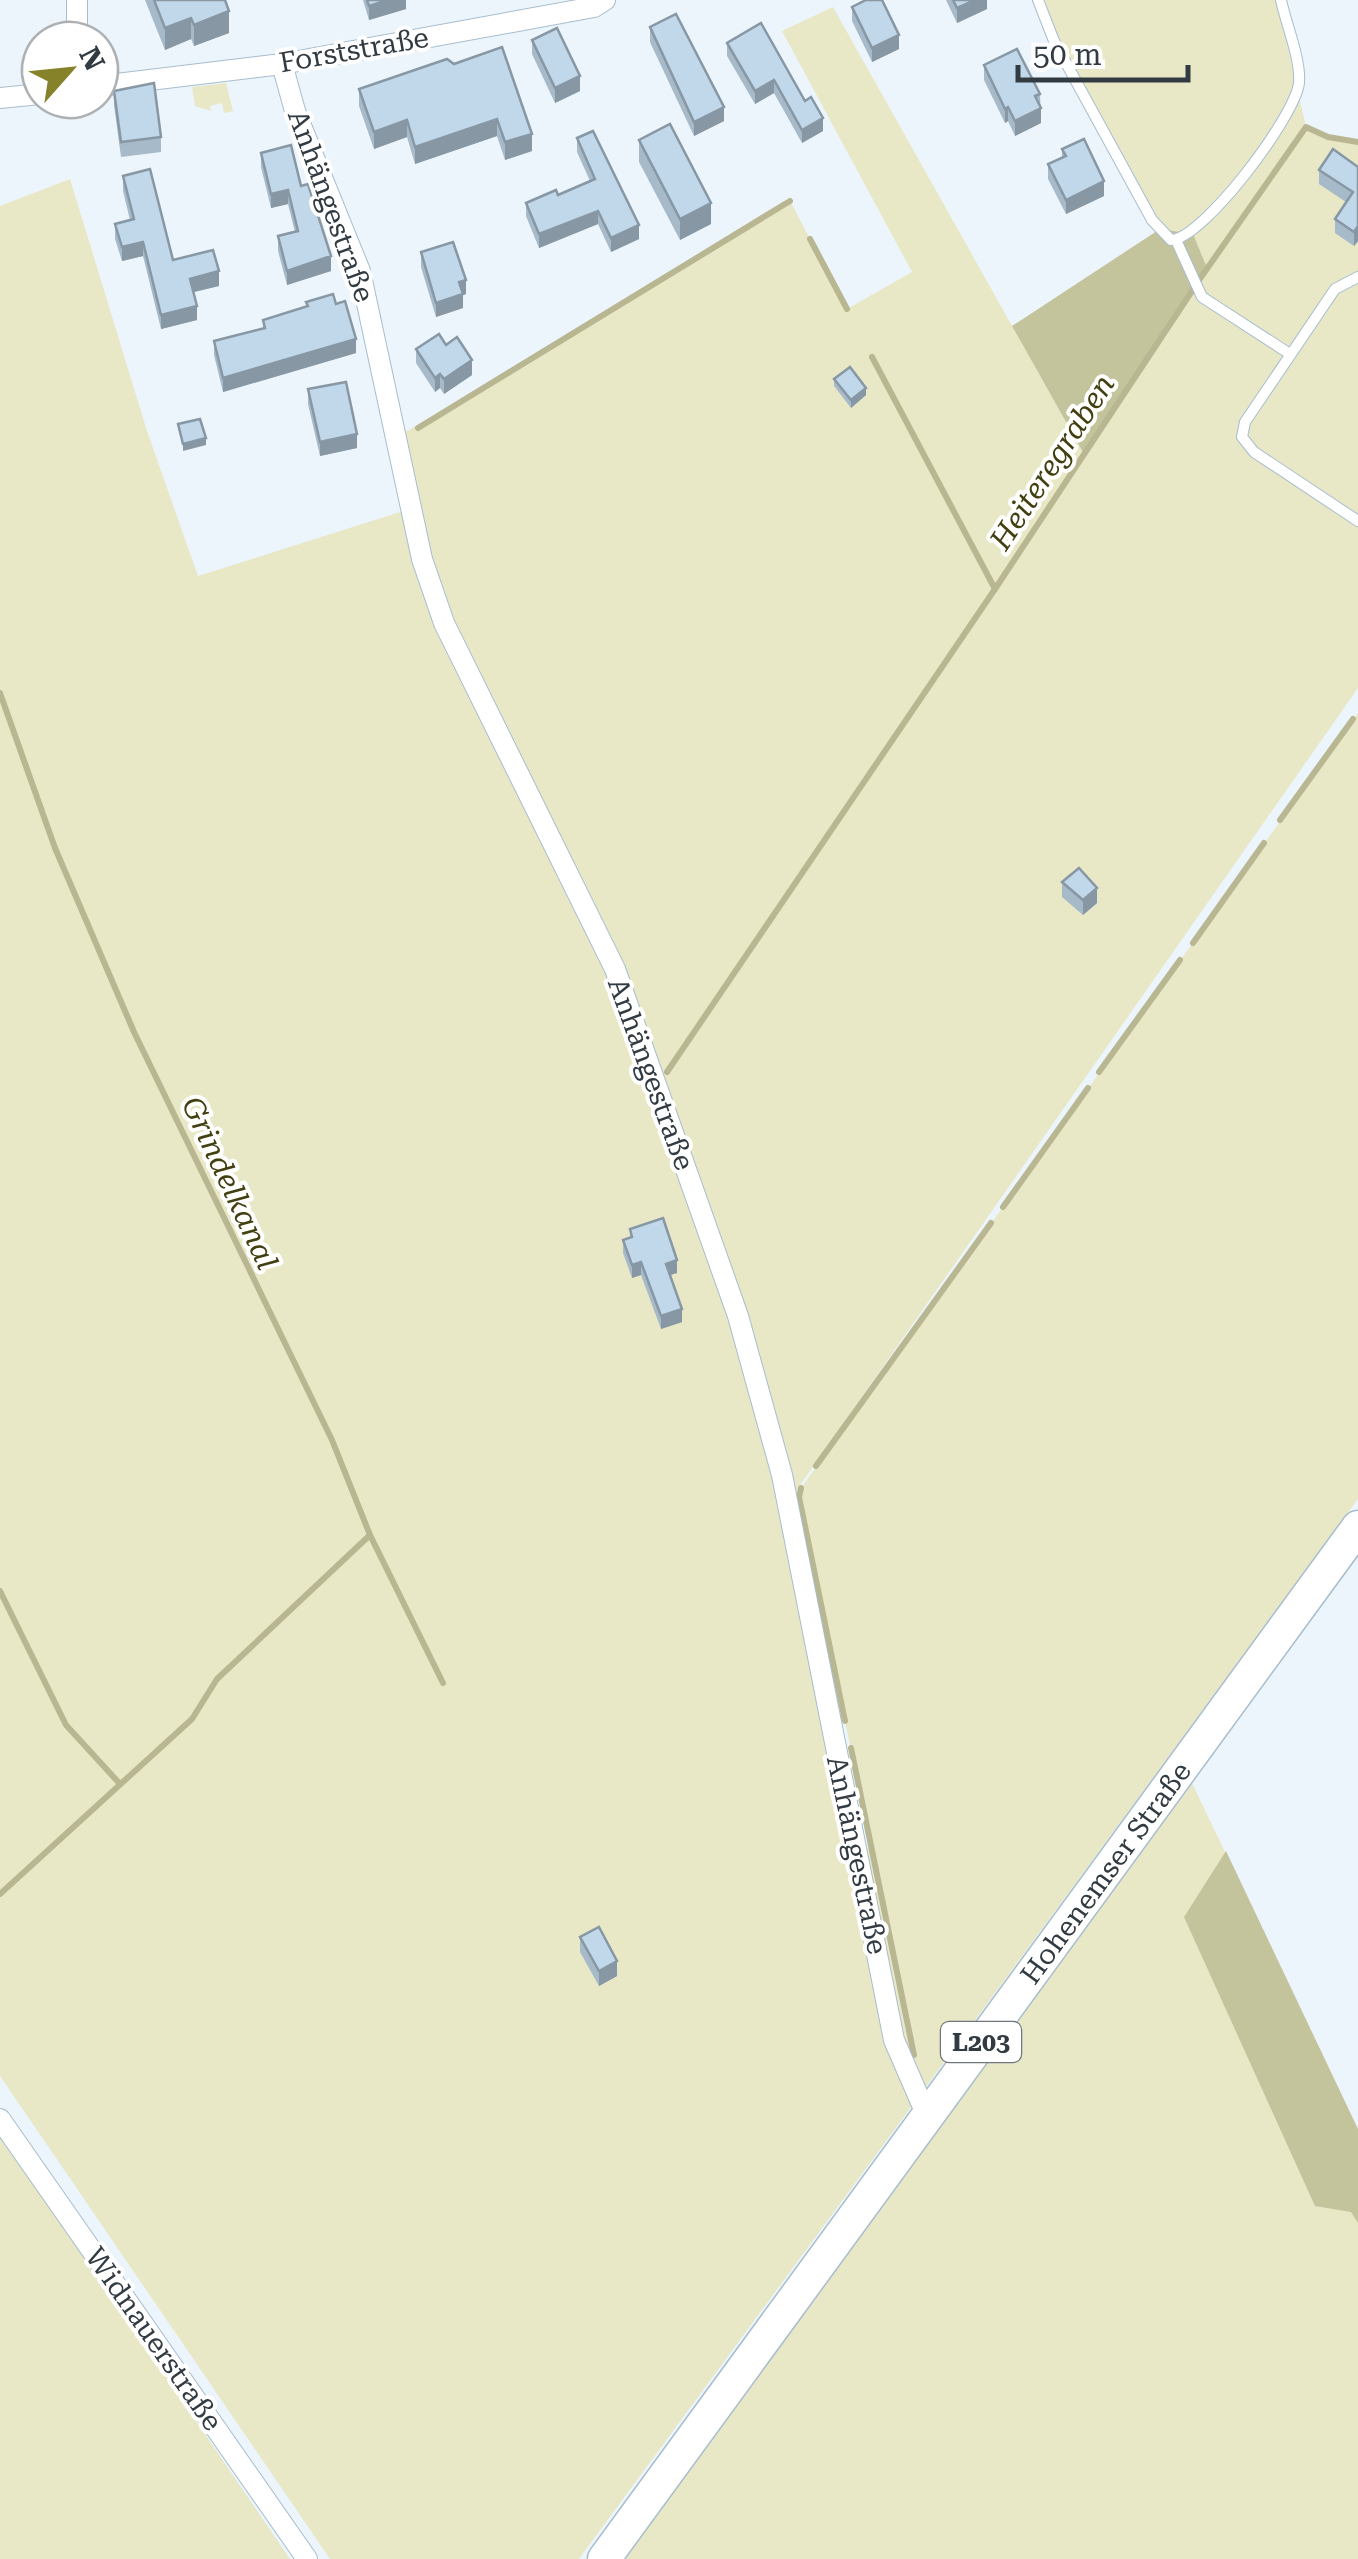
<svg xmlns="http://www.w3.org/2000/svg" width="1358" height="2559" font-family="'Roboto Serif',serif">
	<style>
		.green { fill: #e8e8c7 }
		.forest { fill: #c3c39c }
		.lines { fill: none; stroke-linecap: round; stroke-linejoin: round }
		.stream { stroke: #b8b791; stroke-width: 6 }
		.service-casing { stroke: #a7bdce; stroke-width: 12 }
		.minor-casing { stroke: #a7bdce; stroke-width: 22 }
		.primary-casing { stroke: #a7bdce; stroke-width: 35 }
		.service { stroke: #fff; stroke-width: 10 }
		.minor { stroke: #fff; stroke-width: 20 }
		.primary { stroke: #fff; stroke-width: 32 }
		.wall { fill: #a6bac9 }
		.shaded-wall { fill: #8797a4 }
		.building { fill: #c1d8ea; stroke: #8797a4; stroke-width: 2.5 }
		.labels { text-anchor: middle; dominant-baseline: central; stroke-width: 8; stroke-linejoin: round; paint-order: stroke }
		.shield { fill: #fff; stroke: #70767b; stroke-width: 2.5 }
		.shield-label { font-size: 25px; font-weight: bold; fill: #323b42 }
		.street-label { font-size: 28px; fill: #323b42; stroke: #fff }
		.water-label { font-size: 30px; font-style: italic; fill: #424011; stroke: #fff }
	</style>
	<rect width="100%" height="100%" fill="#ecf5fc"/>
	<!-- green -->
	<g class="green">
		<polygon points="1037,0 1277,0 1306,127 1328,137 1358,142 1358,688 784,1508 853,1848 871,1848 799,1497 801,1488 1358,713 1358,1499 579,2559 330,2559 0,2076 0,206 70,179 147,431 198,576 416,507 404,433 790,201 847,309 912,272 782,31 833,7 1084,454 1207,268 1160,229"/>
		<polygon points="226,83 233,111 224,113 222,103 210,106 211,111 195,106 192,87"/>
		<polygon points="1191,1781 1358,2130 1358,2559 616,2559"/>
		<polygon points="0,2133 290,2559 0,2559"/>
	</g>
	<!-- forest -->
	<g class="forest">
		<polygon points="1160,229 1193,234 1207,268 1084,454 1012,326"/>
		<polygon points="1226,1851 1358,2129 1358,2223 1351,2212 1315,2206 1184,1917"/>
	</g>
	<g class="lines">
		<!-- stream -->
		<g class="stream">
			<polyline points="810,239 847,309"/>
			<polyline points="1197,283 1306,127 1328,137 1358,142"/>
			<polyline points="872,357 995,589 1192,291"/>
			<polyline points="418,428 790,201"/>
			<polyline points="0,693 55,848 134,1032 332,1440 370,1535 443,1683"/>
			<polyline points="1280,820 1353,719"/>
			<polyline points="1193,943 1264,843"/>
			<polyline points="667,1072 995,589"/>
			<polyline points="1099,1072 1180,960"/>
			<polyline points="1003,1207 1088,1088"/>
			<polyline points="816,1466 991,1223"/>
			<polyline points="801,1488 799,1497 845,1721"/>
			<polyline points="0,1591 66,1725 120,1784"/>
			<polyline points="851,1748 914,2055"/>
			<polyline points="0,1894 192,1719 217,1679 370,1535"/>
		</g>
		<!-- service casing -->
		<g class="service-casing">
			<g id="service">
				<path d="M 1038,0 L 1054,41 L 1152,220 L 1171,240 C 1203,239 1295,117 1299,83 C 1301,59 1286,24 1281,0"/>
				<polyline points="1176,240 1202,297 1290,354"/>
				<polyline points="1358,277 1335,289 1245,422 1242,437 1254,452 1358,521"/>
			</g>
		</g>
		<!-- minor casing -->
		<g class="minor-casing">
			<g id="minor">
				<polyline points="77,40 77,0"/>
				<polyline points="282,64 295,111 360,271 422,559 444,623 615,969 738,1316 782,1475 894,2040 927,2116"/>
				<polyline points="100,86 282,64 594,7 605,0"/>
				<polyline points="0,98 40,94"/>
				<polyline points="0,2119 307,2559"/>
			</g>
		</g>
		<!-- primary casing -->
		<g class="primary-casing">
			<g id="primary">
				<path id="s1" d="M 604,2559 L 1358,1527"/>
			</g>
		</g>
		<!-- service -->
		<use href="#service" class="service"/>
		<!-- minor -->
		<use href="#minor" class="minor"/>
		<!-- primary -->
		<use href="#primary" class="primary"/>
	</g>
	<!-- wall -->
	<g class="wall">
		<polygon points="145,0 225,0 229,33 194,46 191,39 165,50"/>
		<polygon points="363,0 406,0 406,9 369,20"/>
		<polygon points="946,0 987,0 987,9 957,23"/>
		<polygon points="852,7 899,49 872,62 852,21"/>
		<polygon points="761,23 823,131 802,143 774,93 755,104 727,56 727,43"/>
		<polygon points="650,27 724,121 694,136 650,42"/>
		<polygon points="532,40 580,91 555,103 532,54"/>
		<polygon points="447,59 532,151 505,160 497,136 415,164 407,137 374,149 359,106 359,89"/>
		<polygon points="984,65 1040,94 1041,123 1015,136 1008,121 1005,123 984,80"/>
		<polygon points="114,91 161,137 161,152 121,157 114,105"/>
		<polygon points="577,138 639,239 611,252 598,224 539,248 526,216 526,203 558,195 590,181 577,152"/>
		<polygon points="639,140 711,224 680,240 639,162"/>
		<polygon points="1062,149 1104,196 1066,214 1048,179 1048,164 1062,158"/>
		<polygon points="261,153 301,186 331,271 287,285 278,251 278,236 295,232 288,204 271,208 261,167"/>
		<polygon points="1358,167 1358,241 1354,246 1335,233 1335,219 1346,202 1319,184 1319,170"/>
		<polygon points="123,176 173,260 219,286 193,292 197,320 161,329 143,256 122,261 115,239 115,224 130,220 123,191"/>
		<polygon points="421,252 466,294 463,295 463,308 436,317 421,267"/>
		<polygon points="306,302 336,304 356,353 223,392 214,355 214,341 263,329 263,320 306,307"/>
		<polygon points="446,345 472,375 444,394 440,388 435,392 416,363 416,349"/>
		<polygon points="834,379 866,395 851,408 834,386"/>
		<polygon points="308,389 357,448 320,456 308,404"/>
		<polygon points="1062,882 1097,903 1083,915 1062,897"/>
		<polygon points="630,1229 677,1273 671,1275 682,1322 661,1329 641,1275 632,1278 623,1253 623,1240 630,1238"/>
		<polygon points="580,1937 617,1976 599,1986 580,1952"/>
	</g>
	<!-- shaded-wall -->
	<g class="shaded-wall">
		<polygon points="388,0 406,0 406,9 369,20 369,6"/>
		<polygon points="975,0 987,0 987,9 957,23 957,8"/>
		<polygon points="229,11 229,33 194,46 194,25"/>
		<polygon points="191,18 191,39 165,50 165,28"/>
		<polygon points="899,35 899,49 872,62 872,48"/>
		<polygon points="580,76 580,91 555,103 555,88"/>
		<polygon points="774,80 774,93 755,104 755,91"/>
		<polygon points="724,107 724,121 694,136 694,122"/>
		<polygon points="1008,107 1008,121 1005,123 1005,109"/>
		<polygon points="1041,108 1041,123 1015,136 1015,121"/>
		<polygon points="823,118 823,131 802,143 802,130"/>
		<polygon points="497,119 497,136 415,164 415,147"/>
		<polygon points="407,120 407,137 374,149 374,132"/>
		<polygon points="532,134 532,151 505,160 505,142"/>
		<polygon points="1104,181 1104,196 1066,214 1066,200"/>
		<polygon points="288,190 288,204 271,208 271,194"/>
		<polygon points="711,203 711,224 680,240 680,219"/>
		<polygon points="598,211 598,224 539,248 539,234"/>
		<polygon points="639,225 639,239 611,252 611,238"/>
		<polygon points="1358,226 1358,241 1354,246 1354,232"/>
		<polygon points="143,242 143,256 122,261 122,247"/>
		<polygon points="331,256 331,271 287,285 287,271"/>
		<polygon points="219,271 219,286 190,293 190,279"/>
		<polygon points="466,280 466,294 463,295 463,308 436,317 436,303 459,282"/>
		<polygon points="197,306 197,320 161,329 161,315"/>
		<polygon points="356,339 356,353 223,392 223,378"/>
		<polygon points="472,360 472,375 444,394 444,379"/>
		<polygon points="440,374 440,388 435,392 435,378"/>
		<polygon points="866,388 866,395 851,408 851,400"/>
		<polygon points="357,434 357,448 320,456 320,442"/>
		<polygon points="206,438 206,445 183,451 183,444"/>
		<polygon points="1097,888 1097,903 1083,915 1083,900"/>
		<polygon points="677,1260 677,1273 666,1276 666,1264"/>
		<polygon points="641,1262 641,1275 632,1278 632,1265"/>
		<polygon points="682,1309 682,1322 661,1329 661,1316"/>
		<polygon points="617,1961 617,1976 599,1986 599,1971"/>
	</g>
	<!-- building -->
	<g class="building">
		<polygon points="154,0 225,0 229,11 194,25 191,18 165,28"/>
		<polygon points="367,0 388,0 369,6"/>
		<polygon points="866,0 882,0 899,35 872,48 852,7"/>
		<polygon points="953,0 975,0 957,8"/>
		<polygon points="676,14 724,107 694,122 650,27"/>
		<polygon points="761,23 805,101 811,97 823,118 802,130 774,80 755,91 727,43"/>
		<polygon points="557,28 580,76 555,88 532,40"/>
		<polygon points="502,47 532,134 505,142 497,119 415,147 407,120 374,132 359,89 447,59 454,64"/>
		<polygon points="1017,49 1040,94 1035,96 1041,108 1015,121 1008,107 1005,109 984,65"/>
		<polygon points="154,83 161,137 121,142 114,91"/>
		<polygon points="670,124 711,203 680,219 639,140"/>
		<polygon points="593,131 639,225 611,238 598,211 539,234 526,203 556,190 558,195 595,179 577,138"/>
		<polygon points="1084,139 1104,181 1066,200 1048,164 1066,156 1062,149"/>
		<polygon points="291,145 301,186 308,184 331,256 287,271 278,236 298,231 288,190 271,194 261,153"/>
		<polygon points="1333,149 1358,167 1358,226 1354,232 1335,219 1353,192 1319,170"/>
		<polygon points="150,169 173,260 213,250 219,271 190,279 197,306 161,315 143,242 122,247 115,224 134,219 123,176"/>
		<polygon points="453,242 466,280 459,282 463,294 436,303 421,252"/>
		<polygon points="333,294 336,304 345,301 356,339 223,378 214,341 265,328 263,320 308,306 306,302"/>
		<polygon points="439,334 446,345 457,337 472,360 444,379 440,374 435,378 416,349"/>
		<polygon points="850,367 866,388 851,400 834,379"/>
		<polygon points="346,382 357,434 320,442 308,389"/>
		<polygon points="200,419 206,438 183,444 178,424"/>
		<polygon points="1079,868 1097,888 1083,900 1062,882"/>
		<polygon points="663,1218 677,1260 666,1264 682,1309 661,1316 641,1262 632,1265 623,1240 632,1237 630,1229"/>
		<polygon points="599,1927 617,1961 599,1971 580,1937"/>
	</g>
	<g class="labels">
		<!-- shield labels -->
		<rect class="shield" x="941" y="2022" width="80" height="40" rx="8"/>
		<g class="shield-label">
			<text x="981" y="2042">L203</text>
		</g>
		<!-- street labels -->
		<g class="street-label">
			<text transform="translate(354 50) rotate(-10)">Forststraße</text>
			<text transform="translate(331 206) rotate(70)">Anhängestraße</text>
			<text transform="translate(651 1074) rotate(70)">Anhängestraße</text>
			<text transform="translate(857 1855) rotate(78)">Anhängestraße</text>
			<text stroke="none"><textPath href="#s1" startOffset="850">Hohenemser Straße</textPath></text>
			<text transform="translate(154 2339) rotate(55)">Widnauerstraße</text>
		</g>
		<!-- water labels -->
		<g class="water-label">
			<text transform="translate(1052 462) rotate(-57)">Heiteregraben</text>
			<text transform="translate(230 1183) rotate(65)">Grindelkanal</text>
		</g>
	</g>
	<!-- north arrow -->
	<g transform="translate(70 70) rotate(63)"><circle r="48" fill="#ffffff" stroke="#adb1b3" stroke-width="2.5"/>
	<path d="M0-8L18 38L0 25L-18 38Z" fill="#85822a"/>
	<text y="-15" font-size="28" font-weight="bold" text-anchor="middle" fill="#323b42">N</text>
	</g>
	<!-- scale -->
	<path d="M1018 65v15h170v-15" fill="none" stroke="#323b42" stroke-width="5"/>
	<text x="1033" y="65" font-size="30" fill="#323b42" stroke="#ffffff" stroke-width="8" paint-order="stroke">50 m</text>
</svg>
